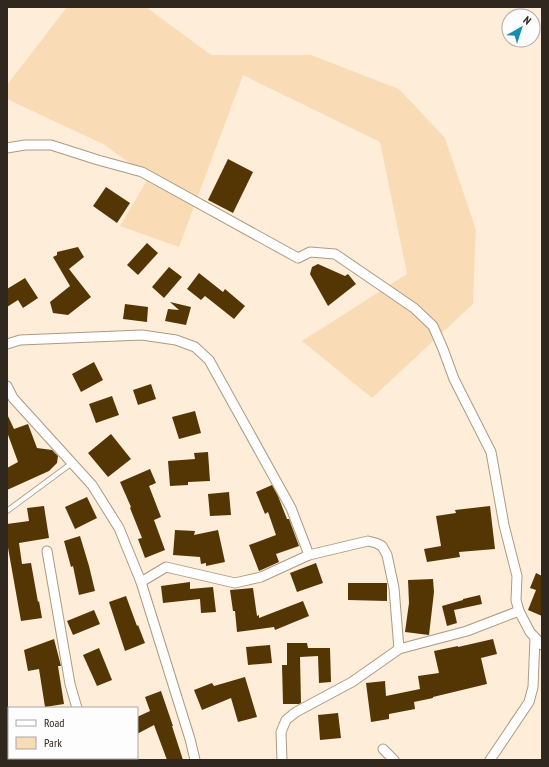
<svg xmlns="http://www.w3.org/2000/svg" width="549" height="767" font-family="'PT Sans Narrow',sans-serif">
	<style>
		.green { fill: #f9dcb6 }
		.building { fill: #533604 }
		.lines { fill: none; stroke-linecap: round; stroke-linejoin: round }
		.service-casing { stroke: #ad9a82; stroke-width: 6 }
		.minor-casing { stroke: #ad9a82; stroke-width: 11 }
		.service { stroke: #fff; stroke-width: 4.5 }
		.minor { stroke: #fff; stroke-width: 9 }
	</style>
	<rect width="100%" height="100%" fill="#feedd8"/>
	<!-- green -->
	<polygon class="green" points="67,7 146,7 211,55 311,55 399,89 445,138 476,230 473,304 372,398 302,341 407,274 380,142 243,75 179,247 120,226 149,177 103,144 7,99 7,85"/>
	<!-- building -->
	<g class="building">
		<polygon points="228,159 253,172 233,213 208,200"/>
		<polygon points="106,187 130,203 117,223 93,206"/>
		<polygon points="147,243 158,253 138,275 127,265"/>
		<polygon points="78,247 84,257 69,269 91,297 68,315 53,313 50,302 70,286 53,257 57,255 57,252"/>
		<polygon points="318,264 345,276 348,274 356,284 328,306 310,274 312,267"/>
		<polygon points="169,267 182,277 164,298 152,287"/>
		<polygon points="199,273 223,292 225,289 245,306 234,319 205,296 201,300 187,289"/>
		<polygon points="25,278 38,298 23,308 18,300 7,307 7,289"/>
		<polygon points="170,302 191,307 186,325 165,321 168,309 179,310"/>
		<polygon points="125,304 148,307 147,322 123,319"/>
		<polygon points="94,362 103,380 81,392 72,374"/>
		<polygon points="151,384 156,399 138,405 133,390"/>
		<polygon points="112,396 119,415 96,423 89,404"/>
		<polygon points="195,411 201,433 179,439 172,417"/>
		<polygon points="7,414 14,429 28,424 37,448 52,450 58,456 57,463 49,471 7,490 7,468 18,462 7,432"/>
		<polygon points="111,434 131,459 108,477 88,453"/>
		<polygon points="208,452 210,481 188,482 188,485 170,486 168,461 195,459 194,453"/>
		<polygon points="150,469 156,483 149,486 161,517 154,520 165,550 145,558 138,539 142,538 130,508 131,507 120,482"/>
		<polygon points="272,485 278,496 287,519 289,519 299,546 276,554 279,562 259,571 249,545 276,535 268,512 265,514 256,492"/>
		<polygon points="229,492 231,515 210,516 208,494"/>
		<polygon points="87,497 97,518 75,529 65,507"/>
		<polygon points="44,506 49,538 19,543 22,564 31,563 38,602 39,601 42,618 21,621 7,542 7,524 29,521 27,508"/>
		<polygon points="490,506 495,549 459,552 460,557 427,562 424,549 441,546 436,516 456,513 455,510"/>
		<polygon points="175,530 195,531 194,535 218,530 225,562 206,566 206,563 201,564 200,557 173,555"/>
		<polygon points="80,536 89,566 95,591 79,595 73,566 71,567 64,541"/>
		<polygon points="316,563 323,583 297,592 290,573"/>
		<polygon points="536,573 542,576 542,616 528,610 536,590 530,588"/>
		<polygon points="433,579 434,592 429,635 405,632 409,603 408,580"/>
		<polygon points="190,582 190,589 213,587 216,612 201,613 200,599 163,603 161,586"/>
		<polygon points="348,583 387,583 387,601 348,600"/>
		<polygon points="253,588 257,616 259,615 259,618 303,601 309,616 275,630 274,627 237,632 235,611 233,611 230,590"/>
		<polygon points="480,595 482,604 454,610 457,623 447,626 442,606 463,600 463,599"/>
		<polygon points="126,596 137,626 138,625 145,643 125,651 109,602"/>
		<polygon points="94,610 100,624 73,635 67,621"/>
		<polygon points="54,639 61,666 58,666 64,704 45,707 39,669 28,671 24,650"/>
		<polygon points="493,639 497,654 481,658 487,684 433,697 433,698 414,702 415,709 389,714 389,719 371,722 366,683 385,681 386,696 420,689 418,676 439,673 434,651 458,646 458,647"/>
		<polygon points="287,643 307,643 308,648 330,648 331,682 319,683 318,656 300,657 301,703 299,704 283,704 282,665 287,665"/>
		<polygon points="270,645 272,663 248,665 246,647"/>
		<polygon points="99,648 112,680 97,686 83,655"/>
		<polygon points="245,677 257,717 238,722 231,698 202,710 194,690 212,683 214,686"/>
		<polygon points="161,691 173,726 172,726 183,760 167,760 154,725 137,734 137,717 150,711 145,697"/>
		<polygon points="338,713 341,738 320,740 318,715"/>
	</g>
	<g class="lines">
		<!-- service casing -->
		<g class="service-casing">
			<polyline id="service" points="7,511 72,463"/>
		</g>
		<!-- minor casing -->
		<g class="minor-casing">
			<g id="minor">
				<polyline points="7,148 25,145 51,145 98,160 142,172 298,258 310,252 335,254 414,308 433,326 443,349 454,379 491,452 504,525 517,576 516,600 519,611 530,632 542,645"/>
				<polyline points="7,344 20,340 142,335 176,340 195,347 209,360 291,508 309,555"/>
				<polyline points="7,386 13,398 92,485 119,528 141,582 190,739 195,760"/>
				<polyline points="47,551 70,684 77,708"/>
				<polyline points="141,582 166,567 235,583 261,577 309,555 368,541 376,543 382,546 387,555 394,588 399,649"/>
				<polyline points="383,749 394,760"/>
				<polyline points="91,758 91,760"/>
				<polyline points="282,760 281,732 286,720 296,712 352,682 399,649 467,631 519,611"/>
				<polyline points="490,760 529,702 533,687 535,638"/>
			</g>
		</g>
		<!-- service -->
		<use href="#service" class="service"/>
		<!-- minor -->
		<use href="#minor" class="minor"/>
	</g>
	<!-- border -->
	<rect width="549" height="767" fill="none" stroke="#30281e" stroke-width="16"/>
	<!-- legend -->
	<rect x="8" y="707" width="130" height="52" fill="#fdfdfd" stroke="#aba8a4"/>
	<rect x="16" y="720" width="20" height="6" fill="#ffffff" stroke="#aba8a4"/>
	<text x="44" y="727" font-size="12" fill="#30281e">Road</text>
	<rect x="16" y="737" width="20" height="12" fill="#f9dcb6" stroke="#aba8a4"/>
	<text x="44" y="747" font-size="12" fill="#30281e">Park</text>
	<!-- north arrow -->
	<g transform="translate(521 28) rotate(39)"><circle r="19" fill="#fdfdfd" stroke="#aba8a4"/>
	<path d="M0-3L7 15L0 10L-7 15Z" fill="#158daf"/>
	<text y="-6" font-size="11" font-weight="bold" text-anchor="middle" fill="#30281e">N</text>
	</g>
</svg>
